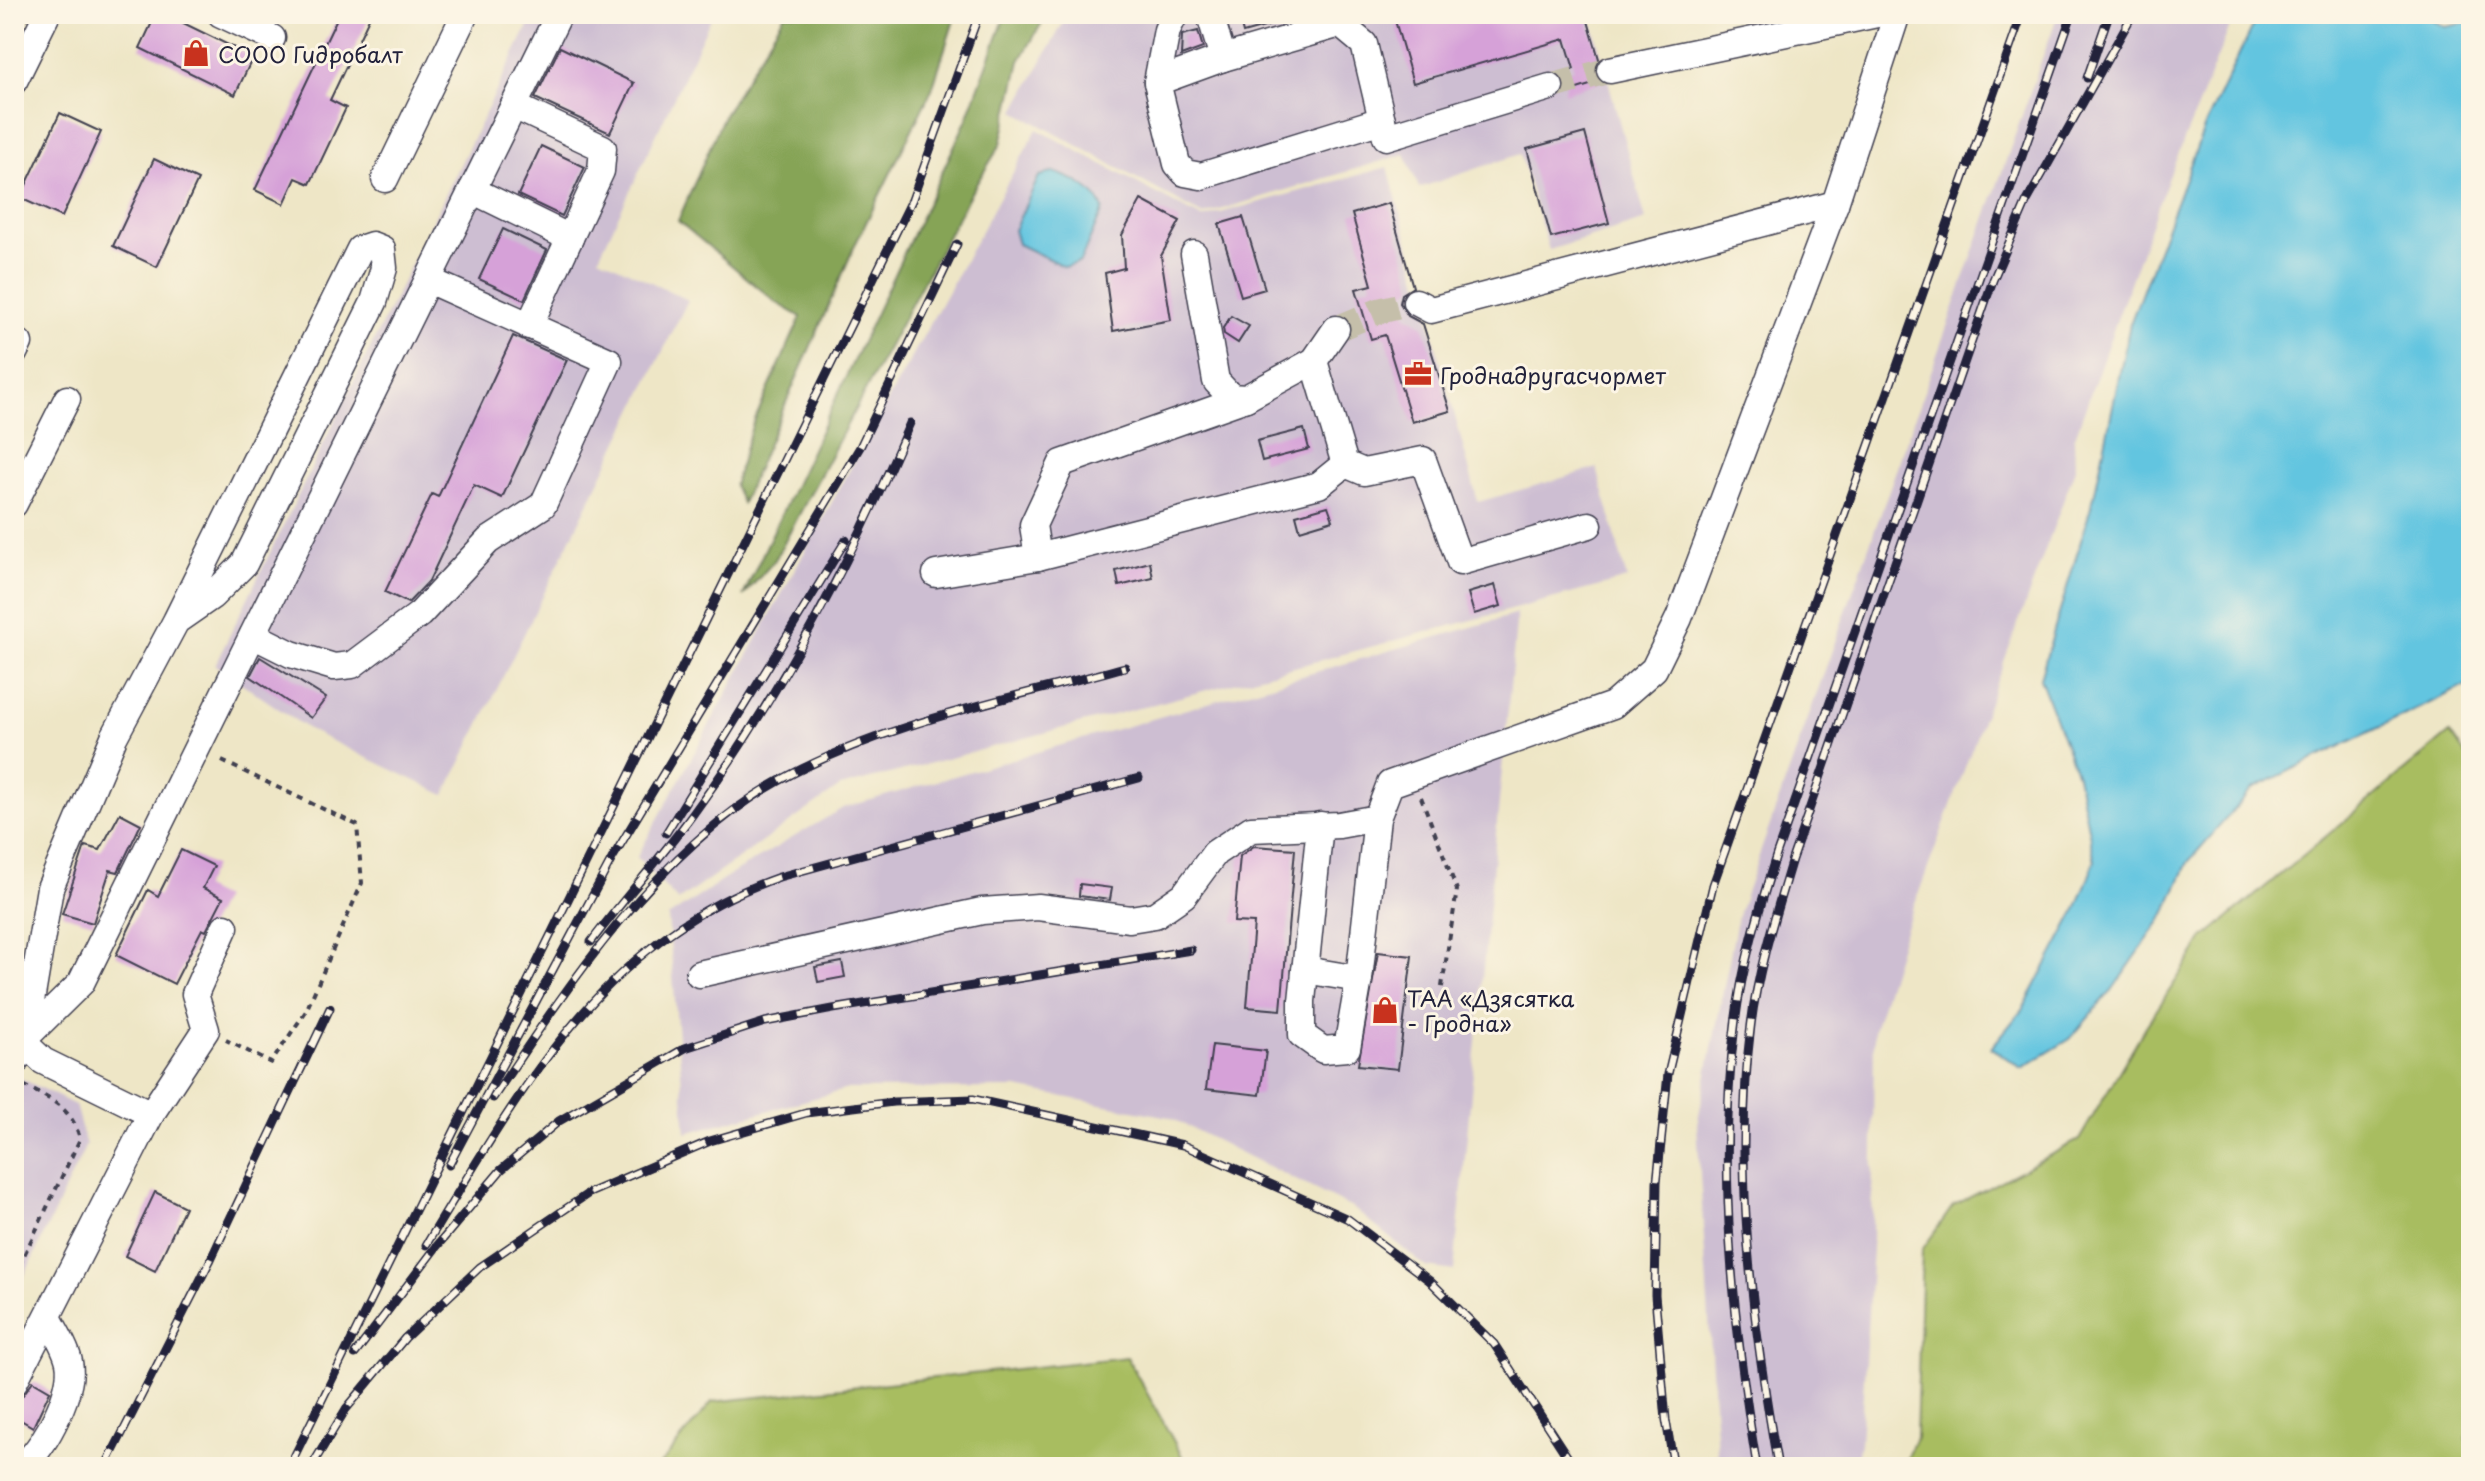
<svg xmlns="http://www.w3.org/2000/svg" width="2485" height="1481" font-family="'Playpen Sans',sans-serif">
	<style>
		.industrial { fill: #cdbed2 }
		.green { fill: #a8bd61; stroke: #65704e; stroke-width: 2 }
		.forest { fill: #86a457; stroke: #546349; stroke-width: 2 }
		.water { fill: #62c5e0; stroke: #42748e; stroke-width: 2 }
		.building { fill: #d6a1d8 }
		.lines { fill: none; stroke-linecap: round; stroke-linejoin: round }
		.minor-tunnel { stroke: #c5bfaa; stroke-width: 26; stroke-dasharray: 26 13; stroke-linecap: butt }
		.minor-casing { stroke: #413f50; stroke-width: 29 }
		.path { stroke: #413f50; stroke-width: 4; stroke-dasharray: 6 6; stroke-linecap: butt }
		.minor { stroke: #fff; stroke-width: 26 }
		.rail-casing { stroke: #22223b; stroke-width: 9 }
		.rail { stroke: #fcf5e5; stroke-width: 6; stroke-dasharray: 18; stroke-linecap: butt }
		.labels { text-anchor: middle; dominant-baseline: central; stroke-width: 6; stroke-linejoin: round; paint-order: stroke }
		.poi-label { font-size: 22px; fill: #22223b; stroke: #fcf5e5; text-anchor: start }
	</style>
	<rect width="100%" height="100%" fill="#fcf5e5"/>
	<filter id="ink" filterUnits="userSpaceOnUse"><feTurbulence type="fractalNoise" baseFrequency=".0125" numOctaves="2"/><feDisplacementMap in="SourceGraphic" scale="16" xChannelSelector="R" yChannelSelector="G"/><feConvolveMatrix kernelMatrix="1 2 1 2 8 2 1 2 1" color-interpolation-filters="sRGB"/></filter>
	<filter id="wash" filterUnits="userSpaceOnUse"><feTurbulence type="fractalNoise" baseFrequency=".006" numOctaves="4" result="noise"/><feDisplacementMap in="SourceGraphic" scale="32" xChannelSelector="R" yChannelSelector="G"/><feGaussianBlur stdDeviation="1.8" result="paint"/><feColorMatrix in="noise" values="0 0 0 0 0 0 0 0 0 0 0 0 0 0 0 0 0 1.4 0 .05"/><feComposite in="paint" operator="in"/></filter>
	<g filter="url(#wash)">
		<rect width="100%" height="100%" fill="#eee6c6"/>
		<!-- industrial -->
		<g class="industrial">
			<polygon points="534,14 713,14 599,257 688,300 445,795 311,731 215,665"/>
			<polygon points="1068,14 1590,14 1646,220 1549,250 1520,154 1419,188 1405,154 1203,215 1015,111"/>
			<polygon points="2058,14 2235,14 2161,197 2074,439 2075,469 1901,941 1874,1030 1872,1249 1860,1443 1855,1467 1718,1467 1697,1125 1738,915"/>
			<polygon points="1037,129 1202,218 1388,167 1478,502 1597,468 1627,579 840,787 678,901 637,857"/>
			<polygon points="1517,614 1454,1271 1426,1267 1354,1209 1169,1117 1017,1088 848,1089 686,1133 668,917 738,870 843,808"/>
			<polygon points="14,1075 75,1105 86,1145 14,1298"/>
		</g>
		<!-- green -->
		<g class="green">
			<polygon points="2450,733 2471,763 2471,1425 2466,1437 2471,1448 2471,1467 1902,1467 1916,1438 1922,1250 1953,1206 2079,1140 2143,1031 2204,938"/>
			<polygon points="1127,1357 1188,1467 658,1467 712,1402"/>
		</g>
		<!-- forest -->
		<g class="forest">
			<polygon points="785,14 956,14 932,89 855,245 742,503 734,486 752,426 801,317 777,303 678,221 724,115"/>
			<polygon points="1006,14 1047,14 1020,61 1001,144 970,194 775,560 743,596 966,121"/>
		</g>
		<!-- water -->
		<g class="water">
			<polygon points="2258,14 2422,14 2445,27 2471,22 2471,683 2252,789 2188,862 2165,914 2113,989 2070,1039 2022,1068 1991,1048 2023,1009 2075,912 2095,861 2077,775 2040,678 2094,497 2130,324 2205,126"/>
			<path d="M 1054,172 C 1073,179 1095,188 1103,209 L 1080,262 L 1065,267 L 1018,244 L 1014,230 L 1039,176 Z"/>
		</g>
		<g id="blocks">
			<!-- building -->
			<g class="building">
				<polygon points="156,14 165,14 253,57 235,95 140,48"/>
				<polygon points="339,14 371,14 330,100 346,108 310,184 296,178 284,204 255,190"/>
				<polygon points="1238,14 1293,14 1293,19 1243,33"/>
				<polygon points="1406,14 1586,14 1599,59 1594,72 1600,82 1564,93 1565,83 1559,74 1574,69 1565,39 1413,83 1394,17"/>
				<polygon points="1198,31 1203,48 1181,56 1182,35"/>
				<polygon points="560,47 634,83 610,133 535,98"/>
				<polygon points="60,113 101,132 62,217 20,198"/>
				<polygon points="1585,133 1609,223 1551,238 1527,149"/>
				<polygon points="541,146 585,167 562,216 518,195"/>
				<polygon points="154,159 198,180 157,267 113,246"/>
				<polygon points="1141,200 1180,221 1161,256 1171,320 1113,331 1105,273 1124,268 1122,235"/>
				<polygon points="1389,203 1413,287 1402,294 1400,303 1408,316 1423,324 1450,411 1412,422 1385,335 1371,339 1356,289 1372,285 1352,214"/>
				<polygon points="1243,217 1265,289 1241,296 1219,224"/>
				<polygon points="503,229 547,250 524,300 479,279"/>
				<polygon points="1231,316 1249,326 1238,343 1224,334 1223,328"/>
				<polygon points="513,336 567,360 502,498 474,485 429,581 408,603 385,592 432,494 438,497"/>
				<polygon points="1304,429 1309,449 1262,461 1257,441"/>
				<polygon points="1328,506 1333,520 1300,530 1296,515"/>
				<polygon points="1150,562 1153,578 1119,586 1116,571"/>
				<polygon points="1495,585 1501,606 1474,614 1468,593"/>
				<polygon points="260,657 326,698 311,718 250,676"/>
				<polygon points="120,813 141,824 118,872 110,870 93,923 62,914 85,846 100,850"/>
				<polygon points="1254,846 1295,849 1281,1010 1247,1007 1254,923 1234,922 1240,856"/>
				<polygon points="181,850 214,866 203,888 223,898 206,931 202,929 174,984 116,955 148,890 158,896"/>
				<polygon points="1080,884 1112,888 1110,900 1079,896"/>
				<polygon points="1378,952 1412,956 1398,1069 1358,1065"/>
				<polygon points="842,962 845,977 818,982 815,967"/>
				<polygon points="1212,1045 1266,1051 1260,1095 1206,1089"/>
				<polygon points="155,1192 185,1207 155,1271 125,1256"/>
				<polygon points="33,1381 50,1391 33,1427 14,1416 14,1398 23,1395"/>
			</g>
		</g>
	</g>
	<g filter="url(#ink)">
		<use href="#blocks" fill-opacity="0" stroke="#413f50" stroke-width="2"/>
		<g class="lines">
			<!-- minor-tunnel -->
			<g class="minor-tunnel">
				<polyline points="1550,87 1610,70"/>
				<polyline points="1336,329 1379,311 1416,302"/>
			</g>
			<!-- minor casing -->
			<g class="minor-casing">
				<g id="minor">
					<polyline points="221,14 272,38"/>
					<polyline points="1338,14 1340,24 1364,44 1386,137 1550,87"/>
					<polyline points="1210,15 1223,58"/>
					<polyline points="1340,24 1223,58 1157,82 1177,164 1185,173 1201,176 1382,120"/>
					<polyline points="1610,70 1877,14"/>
					<polyline points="14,81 47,14"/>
					<polyline points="1157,82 1167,30 1175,14"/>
					<polyline points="514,106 603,148 601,171 529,326"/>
					<polyline points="385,179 465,14"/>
					<polyline points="472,190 570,238"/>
					<polyline points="1194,254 1216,381 1231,397 1246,398 1314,361 1336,329"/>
					<polyline points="1416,302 1431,310 1835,204"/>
					<polyline points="14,353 19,343"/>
					<polyline points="1314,361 1345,464 1364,472 1423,460 1460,562 1589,525"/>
					<polyline points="1246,398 1062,463 1033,525 1038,557 1319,485 1345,464"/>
					<polyline points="14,504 67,399"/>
					<polyline points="936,574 1038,557"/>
					<polyline points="253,635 291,654 334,667 352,665 420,614 488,541 543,505 609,361 428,280"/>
					<polyline points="1320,825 1302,1001 1302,1035 1323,1050 1347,1048 1359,979 1377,818 1390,784 1613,705 1654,669 1679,618 1835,204 1897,14"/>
					<polyline points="1305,970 1359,979"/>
					<polyline points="699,974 982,911 1038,907 1130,919 1155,915 1184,895 1215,853 1251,829 1339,825 1377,818"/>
					<polyline points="21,1042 81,983 559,14"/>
					<polyline points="24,1043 43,1061 151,1114 206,1030 195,994 225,927"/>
					<polyline points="14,1064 24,1043 50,888 114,737 176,621 360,249 372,245 382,249 384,268 374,302 244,564 212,596 176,621"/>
					<polyline points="14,1382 151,1114"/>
					<path d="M 14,1461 L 26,1462 C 46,1445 75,1389 69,1362 C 66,1347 55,1331 48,1317"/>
				</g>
			</g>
			<!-- path -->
			<g class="path">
				<polyline points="222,761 357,825 362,883 306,1011 271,1063 226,1040"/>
				<polyline points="1421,797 1457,890 1441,993"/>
				<path d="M 14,1276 L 80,1139 C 72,1107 50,1099 23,1085"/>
			</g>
			<!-- minor -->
			<use href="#minor" class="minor"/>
			<!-- rail casing -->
			<g class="rail-casing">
				<g id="rail">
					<polyline points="2087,78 2109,14"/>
					<polyline points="666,833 846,540"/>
					<path d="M 591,942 C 624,898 661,858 693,814 C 782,693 851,560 910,423"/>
					<path d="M 493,1098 C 568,985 659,848 779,781 C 885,722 1010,699 1125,667"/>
					<polyline points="449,1165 613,857 860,447 957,244"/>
					<path d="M 426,1245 C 519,1093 601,939 779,877 L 1139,778"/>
					<polyline points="355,1354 437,1246 501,1170 559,1121 685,1048 765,1022 833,1009 1191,950"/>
					<polyline points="105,1467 210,1261 330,1008"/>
					<polyline points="289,1467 912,200 979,14"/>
					<polyline points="311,1467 346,1409 405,1338 480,1267 589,1193 710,1141 806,1113 893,1102 973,1099 1183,1145 1348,1219 1430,1281 1494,1344 1574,1467"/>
					<polyline points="1674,1467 1666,1420 1655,1295 1657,1182 1668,1074 1713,885 2022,14"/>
					<path d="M 1757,1467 C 1733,1323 1717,1170 1735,1024 C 1742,965 1759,909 1777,853 L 2072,14"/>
					<path d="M 1778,1467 C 1752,1322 1733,1172 1751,1025 C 1758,968 1776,913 1792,859 L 1993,280 L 2027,201 L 2133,14"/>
				</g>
			</g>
			<!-- rail -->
			<use href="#rail" class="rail"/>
		</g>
	</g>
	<!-- icons -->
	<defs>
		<g id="shop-bare" transform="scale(2.16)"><path d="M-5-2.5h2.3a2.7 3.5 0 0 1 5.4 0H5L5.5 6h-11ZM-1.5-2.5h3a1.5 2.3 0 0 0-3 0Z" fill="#c8321e" stroke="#fcf5e5" stroke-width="2.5" paint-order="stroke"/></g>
		<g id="office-bare" transform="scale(2.16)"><path d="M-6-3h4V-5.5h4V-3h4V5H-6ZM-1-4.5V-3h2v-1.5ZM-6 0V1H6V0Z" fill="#c8321e" stroke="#fcf5e5" stroke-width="2.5" paint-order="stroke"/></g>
	</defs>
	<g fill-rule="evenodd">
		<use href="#shop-bare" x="196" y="53"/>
		<use href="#office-bare" x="1418" y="374"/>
		<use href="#shop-bare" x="1385" y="1010"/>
	</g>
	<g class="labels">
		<!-- poi labels -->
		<g class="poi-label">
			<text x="218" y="53">СООО Гидробалт</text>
			<text x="1440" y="374">Гроднадругасчормет</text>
			<text x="1407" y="997">ТАА «Дзясятка<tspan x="1407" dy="25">- Гродна»</tspan></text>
		</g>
	</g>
	<!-- margin -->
	<rect width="2485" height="1481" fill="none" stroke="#fcf5e5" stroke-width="48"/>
</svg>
